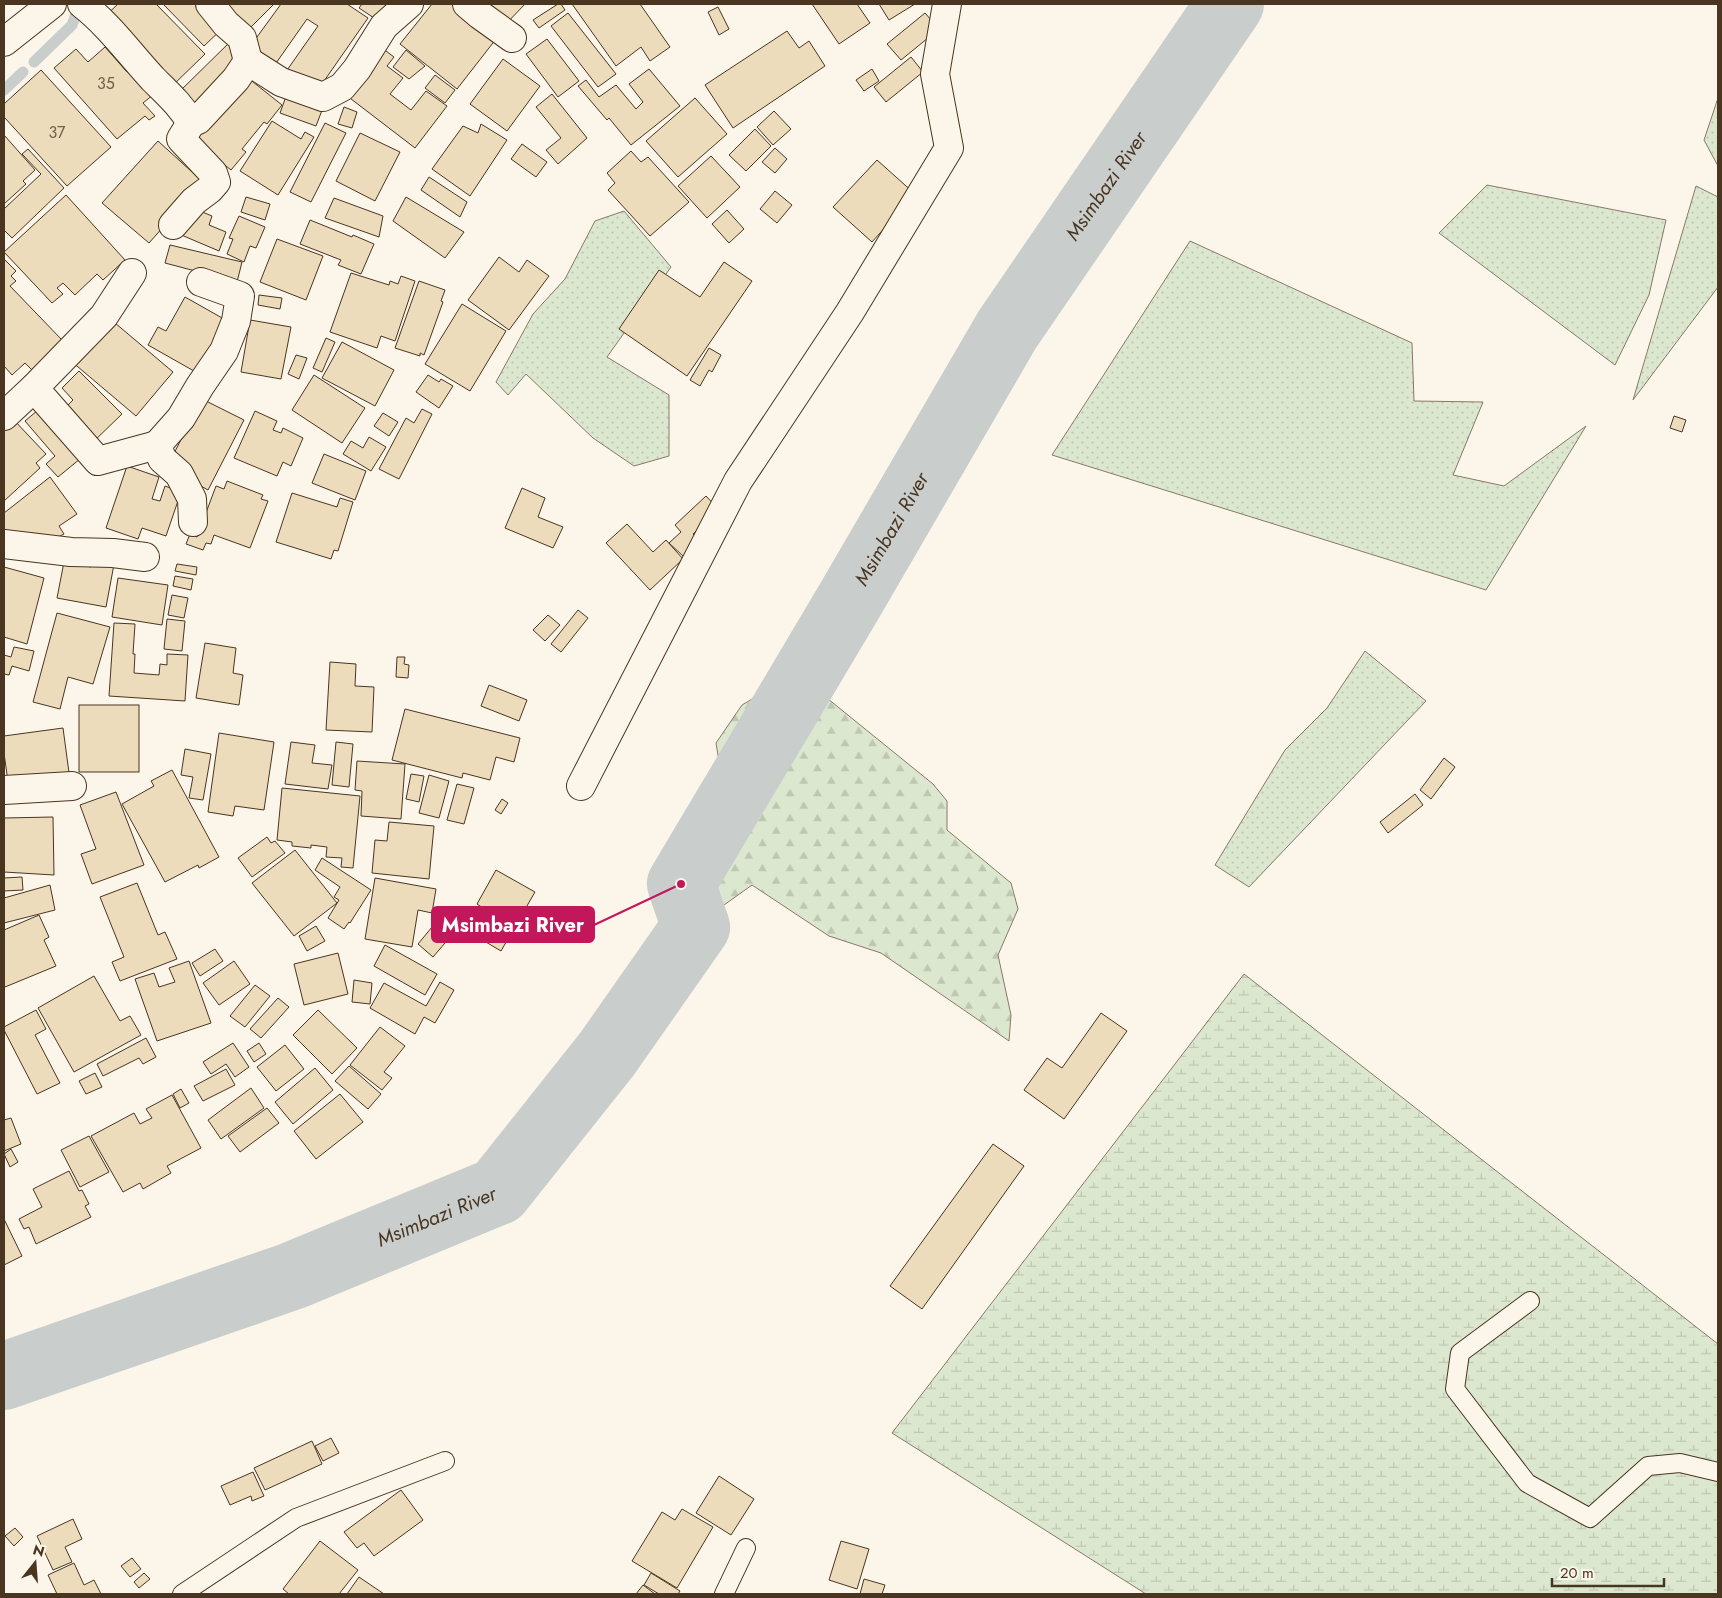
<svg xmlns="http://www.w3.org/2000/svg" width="1722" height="1598" font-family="Jost,sans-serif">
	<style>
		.grass { fill: url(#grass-dots); stroke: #887966 }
		.forest { fill: url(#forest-firs); stroke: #887966 }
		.wetland { fill: url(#wetland-marsh); stroke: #887966 }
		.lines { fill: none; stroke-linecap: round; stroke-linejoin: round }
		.stream { stroke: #c9cecd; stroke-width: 11 }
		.river { stroke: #c9cecd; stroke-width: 68 }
		.building { fill: #ecdcbc; stroke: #4a3520 }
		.lane-casing { stroke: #4a3520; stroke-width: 20 }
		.street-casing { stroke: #4a3520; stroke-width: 30 }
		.lane { stroke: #fbf6e9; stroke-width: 18 }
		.street { stroke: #fbf6e9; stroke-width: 28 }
		.labels { text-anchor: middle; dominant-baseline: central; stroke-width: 4; stroke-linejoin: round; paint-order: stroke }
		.number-label { font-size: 16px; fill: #725f47 }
		.water-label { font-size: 20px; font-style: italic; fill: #4a3520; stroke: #fbf6e9 }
		.leader { fill: none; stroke: #c2185b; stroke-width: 2 }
		.callout-dot { fill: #c2185b; stroke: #fbf6e9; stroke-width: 2 }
		.callout { fill: #c2185b; stroke: #c2185b; stroke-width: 2 }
		.callout-label { font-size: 20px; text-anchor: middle; font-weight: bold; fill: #fff }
	</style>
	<defs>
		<pattern id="grass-dots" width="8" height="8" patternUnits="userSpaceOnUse" patternTransform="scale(1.25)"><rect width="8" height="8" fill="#dce7d0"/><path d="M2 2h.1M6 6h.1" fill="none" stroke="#bec7b2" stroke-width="1.8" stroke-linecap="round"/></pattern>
		<pattern id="forest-firs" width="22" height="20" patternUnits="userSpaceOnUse" patternTransform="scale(1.25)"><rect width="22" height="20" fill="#dce7d0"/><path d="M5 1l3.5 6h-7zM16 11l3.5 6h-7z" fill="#bec7b2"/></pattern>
		<pattern id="wetland-marsh" width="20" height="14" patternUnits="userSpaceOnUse" patternTransform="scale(1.25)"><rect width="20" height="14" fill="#dce7d0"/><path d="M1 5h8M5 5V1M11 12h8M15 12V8" fill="none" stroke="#bec7b2"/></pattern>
	</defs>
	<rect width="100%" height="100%" fill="#fbf6e9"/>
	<!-- grass -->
	<g class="grass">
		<polygon points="1718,98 1718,166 1704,140"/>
		<polygon points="1487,185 1666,220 1649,295 1615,365 1439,233"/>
		<polygon points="1696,186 1718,197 1718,287 1633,400"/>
		<polygon points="624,211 671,267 607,357 669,395 669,456 634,466 593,438 526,374 508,395 496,382 533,314 565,279 595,221"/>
		<polygon points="1190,241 1412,343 1414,401 1483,402 1453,475 1504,486 1586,426 1486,590 1052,455"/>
		<polygon points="1365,651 1426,701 1249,887 1215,865 1285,750 1327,708"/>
	</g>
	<!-- forest -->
	<polygon class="forest" points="796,673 933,784 947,801 947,830 1011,883 1018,909 998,955 1011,1015 1009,1041 881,953 829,936 752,885 703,920 693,889 724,856 740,818 724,792 716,743 742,705"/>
	<!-- wetland -->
	<polygon class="wetland" points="1244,974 1718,1344 1718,1594 1146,1594 892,1433"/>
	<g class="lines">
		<!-- stream -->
		<g class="stream">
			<polyline points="34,62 72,25 80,4"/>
			<polyline points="4,90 23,72"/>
		</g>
		<!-- river -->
		<path class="river" id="s1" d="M 4,1376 L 292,1276 L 498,1191 L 607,1054 L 696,927 L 681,884 L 850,600 L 1007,330 L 1230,4"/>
	</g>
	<!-- building -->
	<g class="building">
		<polygon points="118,4 156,4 205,54 169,89 102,19"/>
		<polygon points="163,4 201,4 224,27 204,46"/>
		<polygon points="220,4 274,4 248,30"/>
		<polygon points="281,4 347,4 368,18 315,94 285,73 318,26 307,19 274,66 249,48"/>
		<polygon points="362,4 389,4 377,20 359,8"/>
		<polygon points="432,4 451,4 496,39 457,89 400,44"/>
		<polygon points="480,4 525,4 504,26"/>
		<polygon points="558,4 561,4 565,10 539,28 533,20"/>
		<polygon points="572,4 640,4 670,47 650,61 641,47 616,66"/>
		<polygon points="812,4 857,4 870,23 839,44"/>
		<polygon points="879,4 915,4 889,20"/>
		<polygon points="718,7 729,29 719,35 708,12"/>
		<polygon points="568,13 616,74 598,87 551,26"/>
		<polygon points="925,13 939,29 901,60 887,44"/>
		<polygon points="787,31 799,48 809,41 825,66 733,128 705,85"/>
		<polygon points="547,39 579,81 558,97 526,54"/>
		<polygon points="232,40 243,52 225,70 232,77 197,112 178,93"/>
		<polygon points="378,45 394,57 387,66 403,78 390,94 411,110 426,91 447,106 415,148 342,92"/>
		<polygon points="105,47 127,72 132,69 154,94 143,103 155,116 149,120 145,116 117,139 54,68 76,49 88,62"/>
		<polygon points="406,50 425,66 409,79 393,67"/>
		<polygon points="911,57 923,72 886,102 874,87"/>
		<polygon points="503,59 540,86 507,131 470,104"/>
		<polygon points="649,69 680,106 631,145 609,118 607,120 578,86 586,80 599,97 616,85 636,109 643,102 629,84"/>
		<polygon points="872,69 879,81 864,91 856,80"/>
		<polygon points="41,70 111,147 67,186 4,117 4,104"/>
		<polygon points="243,74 282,105 267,124 264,122 242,149 246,152 231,170 191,138"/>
		<polygon points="435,75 455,90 445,103 425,88"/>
		<polygon points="288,91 324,105 316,126 280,113"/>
		<polygon points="552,94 587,138 558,164 546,150 561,138 536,107"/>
		<polygon points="695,98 727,134 678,177 646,141"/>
		<polygon points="344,107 357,112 352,128 338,124"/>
		<polygon points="774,111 791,129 773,145 757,127"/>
		<polygon points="272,121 301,139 305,132 314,137 278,195 240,171"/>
		<polygon points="325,123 346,133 311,202 290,192"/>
		<polygon points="481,124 507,140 470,196 432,169 463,126 478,133"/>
		<polygon points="755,129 771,146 746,171 729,155"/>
		<polygon points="360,133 400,152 375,201 336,181"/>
		<polygon points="4,135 35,170 23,181 26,184 4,204"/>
		<polygon points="158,141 203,182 149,243 102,203"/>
		<polygon points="522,144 547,162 536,177 511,159"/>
		<polygon points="775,148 787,159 775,173 762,162"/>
		<polygon points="28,149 64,188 12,238 4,230 4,209 41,174 22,154"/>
		<polygon points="631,151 641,162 648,157 689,202 650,236 608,190 615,183 607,173"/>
		<polygon points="711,156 740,187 707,218 678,186"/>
		<polygon points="877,160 915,194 872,242 833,207"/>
		<polygon points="429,177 467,202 460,217 421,190"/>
		<polygon points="775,191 792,205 777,223 760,209"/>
		<polygon points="66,195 125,260 103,280 97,274 75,295 63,283 57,288 63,294 52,303 4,252"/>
		<polygon points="246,197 270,204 265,220 241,212"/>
		<polygon points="406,197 464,232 445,258 393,221"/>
		<polygon points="334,198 383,216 379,237 325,218"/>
		<polygon points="190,207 212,216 209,225 226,232 219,251 179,234"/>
		<polygon points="727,210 744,229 729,243 712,224"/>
		<polygon points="239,216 265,227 256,248 250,246 244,262 227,254 233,239 229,238"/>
		<polygon points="310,220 352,237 353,235 374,244 361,274 338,265 341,260 300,244"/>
		<polygon points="277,239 323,256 306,300 260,282"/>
		<polygon points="170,245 242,262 237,282 165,263"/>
		<polygon points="499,257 519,272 527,260 549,276 509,330 468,300"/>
		<polygon points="4,259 16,271 11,276 16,281 10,286 63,341 32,370 25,363 12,375 4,366"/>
		<polygon points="724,262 752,281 687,376 619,329 659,270 700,297"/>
		<polygon points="351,273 389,285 390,281 398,284 401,276 415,281 395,341 381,336 377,348 330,332"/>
		<polygon points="419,281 445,290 441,301 443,302 424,355 420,353 420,356 395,348"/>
		<polygon points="259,295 282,298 280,309 258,305"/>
		<polygon points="185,297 231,323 201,375 148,345 158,327 166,331"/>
		<polygon points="462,304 506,331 470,391 425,364"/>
		<polygon points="108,317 173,372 136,416 71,361"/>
		<polygon points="250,320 291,327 281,379 241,372"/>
		<polygon points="326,338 335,342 322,372 313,368"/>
		<polygon points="342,342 394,370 375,406 322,378"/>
		<polygon points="709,348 721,355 712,372 709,370 700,386 690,380"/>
		<polygon points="296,355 307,358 299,379 288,374"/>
		<polygon points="79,371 122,414 91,444 60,413 73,400 62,388"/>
		<polygon points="314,375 365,408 342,443 292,410"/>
		<polygon points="428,375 439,382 441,379 453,386 439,408 416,392"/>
		<polygon points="202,399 244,420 208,490 190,480 194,472 171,459"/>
		<polygon points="44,405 86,454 58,477 46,464 55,456 25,421"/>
		<polygon points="422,409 432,414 399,479 379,469 406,418 414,423"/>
		<polygon points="255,411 277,421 273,430 281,433 283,428 303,438 291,466 283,462 277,476 234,458"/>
		<polygon points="383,413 398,422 389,436 374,426"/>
		<polygon points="1674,416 1686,420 1682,432 1670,428"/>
		<polygon points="12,418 46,454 36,463 40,468 4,501 4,425"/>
		<polygon points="369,437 386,447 371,471 343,454 351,441 363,448"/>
		<polygon points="324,454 366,471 355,500 312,483"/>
		<polygon points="127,466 159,477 152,499 160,501 165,486 181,492 166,536 142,528 138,539 106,528"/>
		<polygon points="50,477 77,514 59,526 64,534 41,546 4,539 4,513"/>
		<polygon points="227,481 263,495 261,499 268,501 250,548 214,535 211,544 206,543 203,550 186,544 190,534 197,537 216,486 224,489"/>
		<polygon points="522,488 545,498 538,517 563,527 553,548 505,528"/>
		<polygon points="292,493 337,507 340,498 353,502 338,551 334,550 331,559 276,542"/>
		<polygon points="706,496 719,510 693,534 700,541 683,556 669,543 681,532 675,525"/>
		<polygon points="627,524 653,552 666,540 683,559 650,590 606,543"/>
		<polygon points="93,555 115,559 106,607 57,598 64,562 91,567"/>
		<polygon points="177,564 197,567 196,575 175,571"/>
		<polygon points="4,567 44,578 27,644 4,637"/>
		<polygon points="175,576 193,579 191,590 173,586"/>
		<polygon points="118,578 168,585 162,625 112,617"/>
		<polygon points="172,595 188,598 184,618 168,615"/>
		<polygon points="578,610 588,618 561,652 551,644"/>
		<polygon points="57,613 110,627 93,684 68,677 60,709 33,702"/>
		<polygon points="548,615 560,625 545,641 533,630"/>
		<polygon points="167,619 185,621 182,651 164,649"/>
		<polygon points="114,623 135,624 133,654 135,654 134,673 159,675 160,664 167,665 167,654 188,655 185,701 109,696"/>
		<polygon points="205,643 236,648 233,673 243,675 239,705 196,698"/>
		<polygon points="14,647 34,651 29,671 12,666 9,675 4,674 4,655 11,657"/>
		<polygon points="397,657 405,657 404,664 409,665 408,678 396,677"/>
		<polygon points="330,662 356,664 355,686 374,687 372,732 326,730"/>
		<polygon points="489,685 527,700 519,721 481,706"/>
		<rect x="79" y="705" width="60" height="67"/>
		<polygon points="405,709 520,738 514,762 496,757 490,780 463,773 462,778 392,760"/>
		<polygon points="63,728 70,780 9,789 4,753 4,736"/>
		<polygon points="219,733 274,742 264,810 235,806 233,816 208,812"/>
		<polygon points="291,742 315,745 312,763 332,765 328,789 285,784"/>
		<polygon points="336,742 353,744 349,787 332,785"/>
		<polygon points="185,749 211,754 203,800 189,798 193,777 181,775"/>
		<polygon points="1444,758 1455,767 1431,799 1420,790"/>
		<polygon points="357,761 405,764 401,819 361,816 362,791 355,790"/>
		<polygon points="172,770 219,857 199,868 198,865 165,882 122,804 154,786 151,781"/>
		<polygon points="411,774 424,776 419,802 406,799"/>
		<polygon points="429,775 449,781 439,818 419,813"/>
		<polygon points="457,784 474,788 464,824 447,820"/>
		<polygon points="282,788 360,796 353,868 341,867 342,858 326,857 327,847 311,845 311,848 292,846 292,842 277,840"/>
		<polygon points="116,792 144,865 92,884 81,854 96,849 80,805"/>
		<polygon points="1415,794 1423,805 1388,833 1380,822"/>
		<polygon points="502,799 508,803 501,814 495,810"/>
		<polygon points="53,817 54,875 4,872 4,818"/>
		<polygon points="389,822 434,826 429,879 372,873 375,840 387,841"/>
		<polygon points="267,837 271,843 275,841 285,853 252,877 238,858"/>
		<polygon points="295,850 337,903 294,936 252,883"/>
		<polygon points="322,858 371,890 350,923 349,922 344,929 328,918 339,900 334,897 340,887 315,870"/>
		<polygon points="496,870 535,892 501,951 469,932 483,908 477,904"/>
		<polygon points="22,877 23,890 4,891 4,878"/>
		<polygon points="375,878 436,889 432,913 418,910 412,947 365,939"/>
		<polygon points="137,883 158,935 165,932 177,959 120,981 112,962 124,957 100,897"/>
		<polygon points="50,885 55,910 4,923 4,898"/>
		<polygon points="447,909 463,922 433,957 418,944"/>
		<polygon points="39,915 49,937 44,940 56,966 5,987 4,984 4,930"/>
		<polygon points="316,926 325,941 307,951 299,936"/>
		<polygon points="385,945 437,974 425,995 374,966"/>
		<polygon points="215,949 223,961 200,976 192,963"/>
		<polygon points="338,953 348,994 304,1005 294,964"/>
		<polygon points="189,961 211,1023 157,1041 135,979 154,973 159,987 175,982 169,968"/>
		<polygon points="234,961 250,984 219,1005 203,983"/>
		<polygon points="94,976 120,1021 130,1016 141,1035 74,1072 38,1008"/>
		<polygon points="354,980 372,983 370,1004 352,1002"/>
		<polygon points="440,982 454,990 435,1023 424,1017 415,1034 370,1008 384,983 426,1006"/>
		<polygon points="255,985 270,996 245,1027 230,1016"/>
		<polygon points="278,998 289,1007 261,1038 250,1029"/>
		<polygon points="36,1010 46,1029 35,1035 60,1083 37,1094 4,1030 4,1027"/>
		<polygon points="318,1010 357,1048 332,1074 293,1035"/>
		<polygon points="1101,1013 1127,1031 1064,1119 1024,1090 1047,1058 1062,1068"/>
		<polygon points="380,1027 405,1046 384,1072 392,1078 382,1090 350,1065"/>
		<polygon points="146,1038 156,1057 143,1064 139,1058 103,1076 97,1064"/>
		<polygon points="233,1043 249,1067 235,1077 226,1064 211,1074 203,1062"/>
		<polygon points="259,1043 266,1054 254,1062 247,1051"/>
		<polygon points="285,1045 304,1069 276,1091 257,1067"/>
		<polygon points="349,1066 381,1094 368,1109 335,1081"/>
		<polygon points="315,1068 333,1090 293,1124 275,1102"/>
		<polygon points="226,1069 235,1085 203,1101 194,1086"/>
		<polygon points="95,1073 102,1087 86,1094 79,1081"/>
		<polygon points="251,1088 264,1108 221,1139 208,1120"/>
		<polygon points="181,1089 189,1103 180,1108 173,1094"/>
		<polygon points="340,1094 363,1122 316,1159 294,1131"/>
		<polygon points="172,1095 201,1148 167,1166 171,1173 143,1189 140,1183 123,1192 91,1136 134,1113 140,1124 152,1118 146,1109"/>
		<polygon points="267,1108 279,1123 240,1152 228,1136"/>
		<polygon points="11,1118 21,1144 4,1151 4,1120"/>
		<polygon points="89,1136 109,1172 80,1187 61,1150"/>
		<polygon points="993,1144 1024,1166 922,1309 890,1286"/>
		<polygon points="11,1149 18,1162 10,1167 4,1154"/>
		<polygon points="69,1171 79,1191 82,1190 89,1204 85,1206 91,1217 36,1244 29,1227 24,1229 19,1219 42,1207 33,1189"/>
		<polygon points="4,1219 22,1256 4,1265"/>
		<polygon points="331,1438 339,1453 323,1461 315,1446"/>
		<polygon points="312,1441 322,1464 265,1490 254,1468"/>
		<polygon points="253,1472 264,1496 252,1501 251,1496 230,1505 221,1486"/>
		<polygon points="719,1476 754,1499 731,1535 696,1513"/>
		<polygon points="401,1490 423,1520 374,1556 364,1543 357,1548 344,1532"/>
		<polygon points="682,1509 713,1527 677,1588 632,1561 662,1512 675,1520"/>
		<polygon points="73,1519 82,1539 65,1547 72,1562 53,1570 37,1536"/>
		<polygon points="15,1528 23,1537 14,1546 5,1536"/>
		<polygon points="320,1541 358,1570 339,1594 289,1594 283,1589"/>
		<polygon points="841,1541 869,1549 857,1589 829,1580"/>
		<polygon points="132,1558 141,1569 130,1577 121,1566"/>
		<polygon points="74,1563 84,1585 94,1580 101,1594 57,1594 48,1575"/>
		<polygon points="144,1573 150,1579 139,1588 134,1582"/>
		<polygon points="651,1573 680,1591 678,1594 659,1594 644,1585"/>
		<polygon points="359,1577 384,1594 347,1594"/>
		<polygon points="864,1579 885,1585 882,1594 860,1594"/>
		<polygon points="643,1585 655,1594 636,1594"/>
	</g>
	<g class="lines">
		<!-- lane casing -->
		<g class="lane-casing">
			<g id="lane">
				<polyline points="1530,1301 1460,1353 1455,1389 1527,1483 1590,1518 1648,1466 1680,1463 1718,1472"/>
				<polyline points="182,1594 296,1518 445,1461"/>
				<polyline points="724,1594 746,1548"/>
			</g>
		</g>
		<!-- street casing -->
		<g class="street-casing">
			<g id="street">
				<path d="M 82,4 C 109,25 130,54 153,79 C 167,93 181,105 191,123"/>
				<polyline points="467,4 480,15 512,38"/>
				<polyline points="4,42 52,4"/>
				<polyline points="248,61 281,82 323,97 342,87 357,69 384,26 409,4"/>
				<polyline points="173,225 194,201 210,189 216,182 213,173 181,139 191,123 198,120 236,79 248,61 242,38 226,24 210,4"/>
				<polyline points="34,388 98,461 157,445 162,459 179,474 192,499 193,522"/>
				<polyline points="4,416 34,388 104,316 132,273"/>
				<polyline points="157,445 181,418 200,386 224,351 236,321 240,296 201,282"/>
				<polyline points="4,544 71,552 113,553 145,557"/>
				<polyline points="581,786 738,481 850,312 949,148 935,74 947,4"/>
				<polyline points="4,790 72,786"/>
			</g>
		</g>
		<!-- lane -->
		<use href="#lane" class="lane"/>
		<!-- street -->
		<use href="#street" class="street"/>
	</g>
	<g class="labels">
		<!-- number labels -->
		<g class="number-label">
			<text x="106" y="83">35</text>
			<text x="57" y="132">37</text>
		</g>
		<!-- water labels -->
		<g class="water-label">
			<text stroke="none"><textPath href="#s1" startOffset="1721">Msimbazi River</textPath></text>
			<text stroke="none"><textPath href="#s1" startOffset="1316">Msimbazi River</textPath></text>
			<text stroke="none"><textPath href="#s1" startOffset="461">Msimbazi River</textPath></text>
		</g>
	</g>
	<!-- callouts -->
	<path class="leader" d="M681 884L594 925"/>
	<circle class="callout-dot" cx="681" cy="884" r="5"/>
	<rect class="callout" x="432" y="907" width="162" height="35" rx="5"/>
	<g class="callout-label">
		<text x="513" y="932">Msimbazi River</text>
	</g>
	<!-- border -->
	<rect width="1722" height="1598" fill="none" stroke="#4a3520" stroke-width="10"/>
	<!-- north arrow -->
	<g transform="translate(35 1563) rotate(17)" stroke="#fbf6e9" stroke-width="4" paint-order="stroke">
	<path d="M0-4L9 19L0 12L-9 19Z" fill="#4a3520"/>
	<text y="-8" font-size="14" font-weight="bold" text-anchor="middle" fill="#4a3520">N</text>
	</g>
	<!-- scale -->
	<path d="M1552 1578v8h112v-8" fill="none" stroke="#4a3520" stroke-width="2.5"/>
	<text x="1560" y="1578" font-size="15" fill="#4a3520" stroke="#fbf6e9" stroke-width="4" paint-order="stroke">20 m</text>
</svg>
